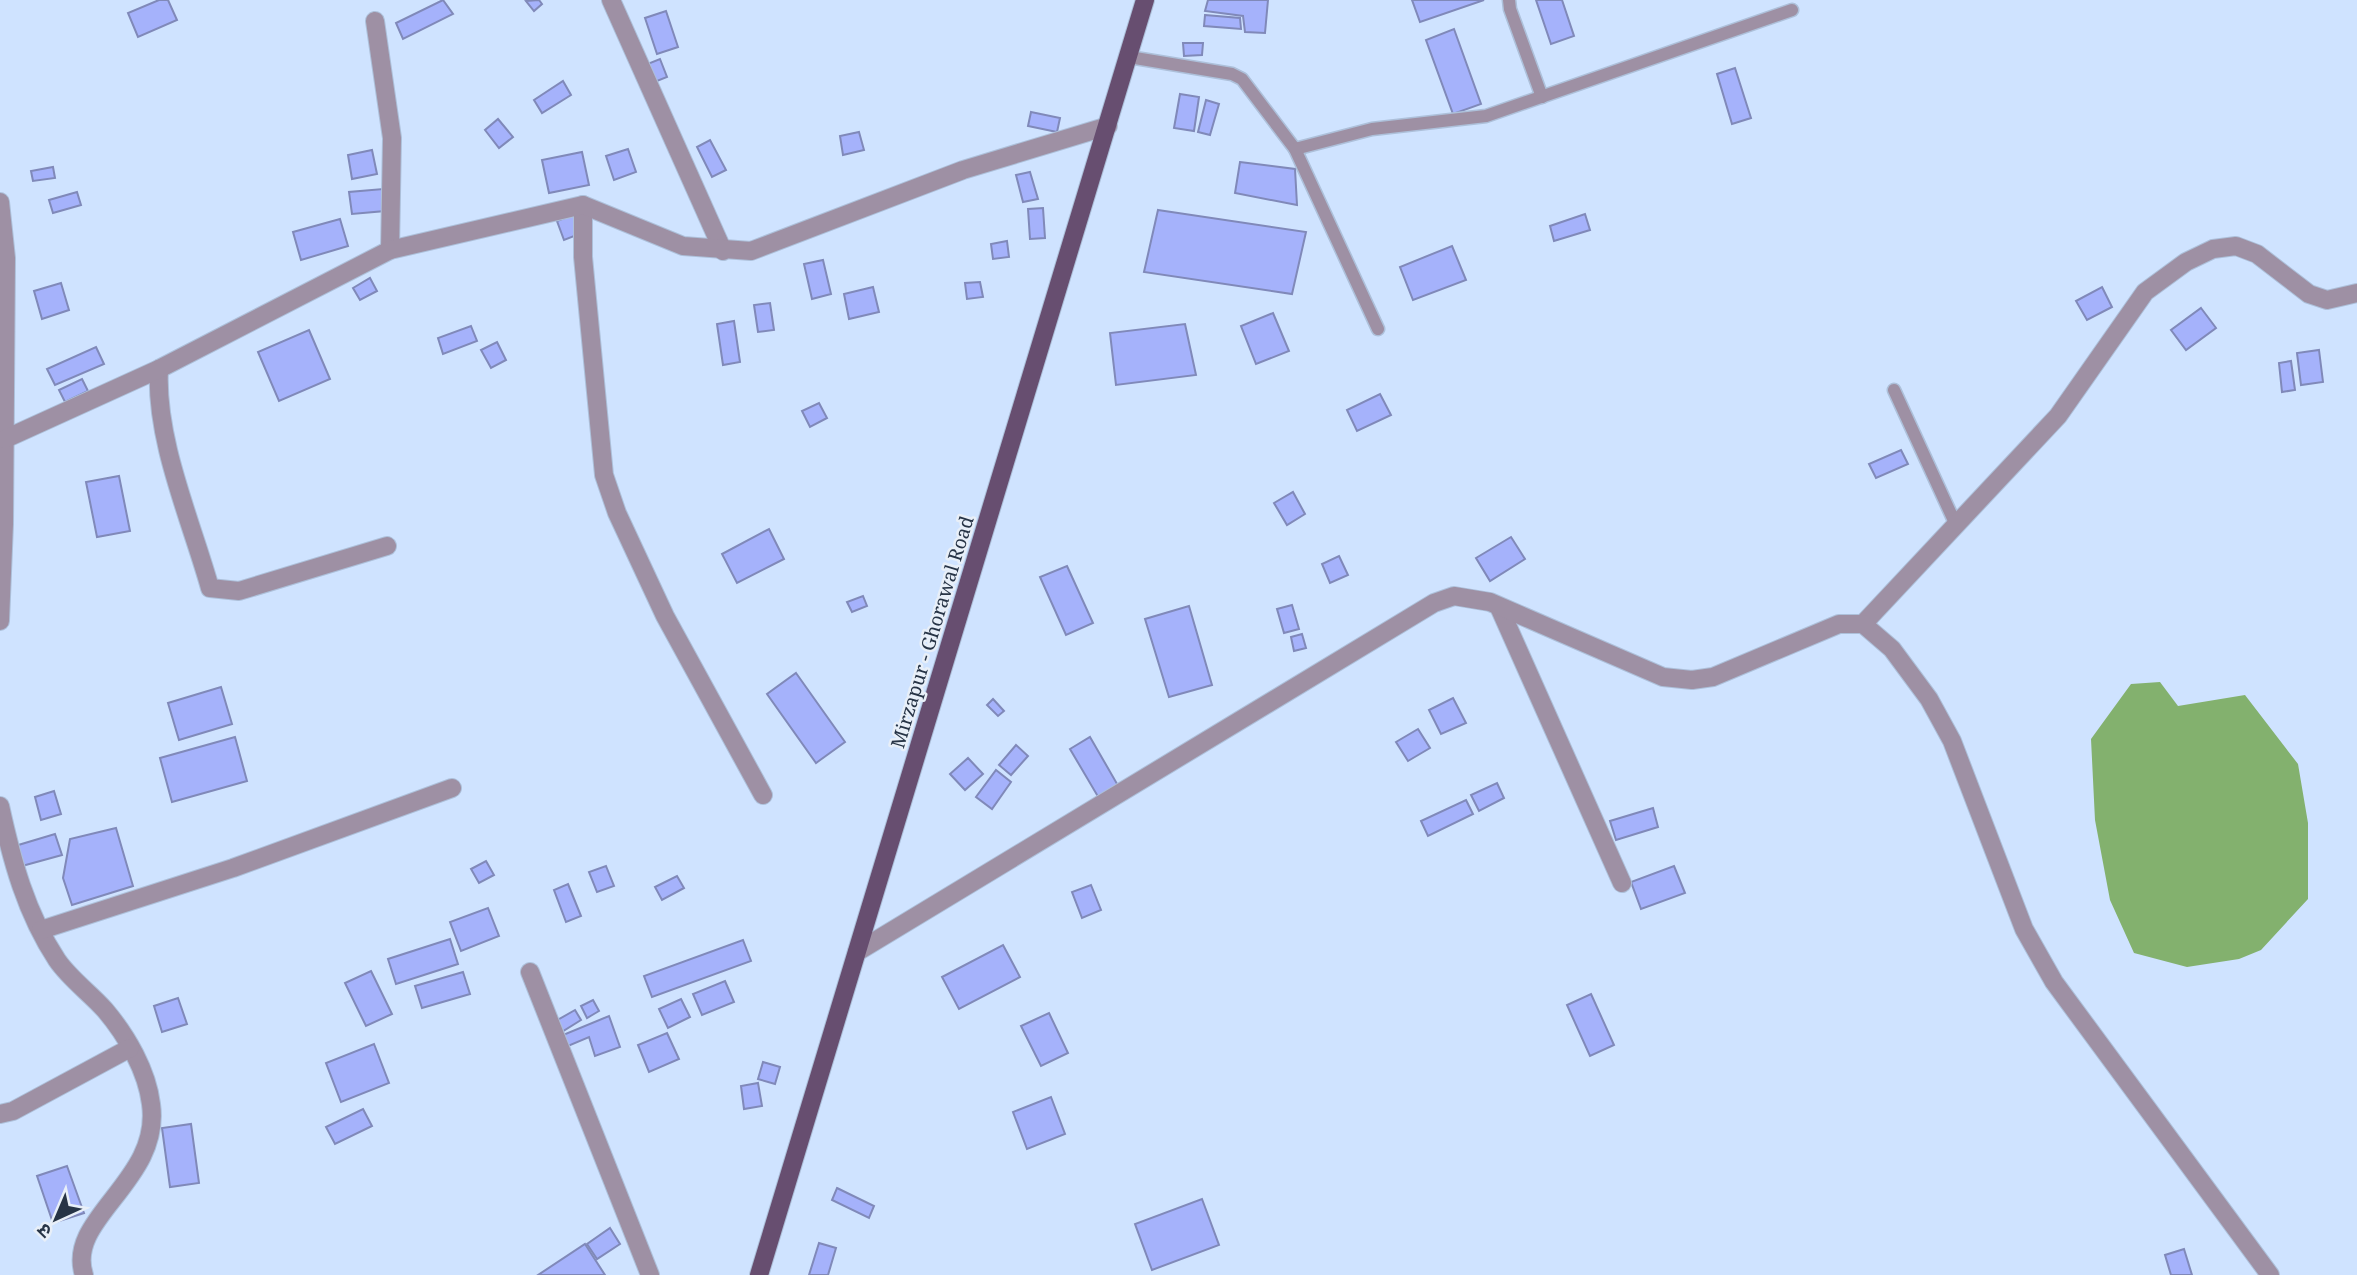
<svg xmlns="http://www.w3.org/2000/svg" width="2357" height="1275" font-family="'Noto Serif','Noto Sans Devanagari',serif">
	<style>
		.water { fill: #83b16e }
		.building { fill: #a5b2fb; stroke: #8089b9; stroke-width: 2 }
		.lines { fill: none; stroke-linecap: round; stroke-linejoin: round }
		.lane-casing { stroke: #adc0da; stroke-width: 15 }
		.street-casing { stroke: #adc0da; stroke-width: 20 }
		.primary-casing { stroke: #adc0da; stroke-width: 20 }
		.lane { stroke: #9e90a4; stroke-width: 12 }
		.street { stroke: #9e90a4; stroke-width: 18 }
		.primary { stroke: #674e70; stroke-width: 18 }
		.labels { text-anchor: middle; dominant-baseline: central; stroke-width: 5; stroke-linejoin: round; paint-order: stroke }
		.street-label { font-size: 19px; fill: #273446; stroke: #e8eff8 }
	</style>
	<rect width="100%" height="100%" fill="#cfe3ff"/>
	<!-- water -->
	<polygon class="water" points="2160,682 2178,706 2245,695 2298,764 2308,823 2308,899 2261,950 2239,959 2187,967 2134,953 2110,900 2095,820 2091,739 2131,684"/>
	<!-- building -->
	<g class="building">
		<polygon points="159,0 168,0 177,20 138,37 128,13"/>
		<polygon points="443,0 453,14 403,39 396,23"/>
		<polygon points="539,0 542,4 534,11 526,1"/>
		<polygon points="1208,0 1268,0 1265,33 1245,32 1243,16 1205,11"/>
		<polygon points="1412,0 1484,0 1420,22"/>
		<polygon points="1536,0 1562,0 1574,36 1551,44"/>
		<polygon points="666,11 678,47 657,54 645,18"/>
		<polygon points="1205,15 1240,18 1241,29 1204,26"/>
		<polygon points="1454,29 1481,104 1453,114 1426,40"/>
		<polygon points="1183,43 1203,43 1202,55 1184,56"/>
		<polygon points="660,59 667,77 652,83 645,65"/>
		<polygon points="1735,68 1751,118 1732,124 1717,74"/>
		<polygon points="563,81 571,95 542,113 534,100"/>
		<polygon points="1180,94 1199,97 1194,131 1174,128"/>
		<polygon points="1206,100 1219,104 1210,135 1198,132"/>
		<polygon points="1031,112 1060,118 1057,132 1028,126"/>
		<polygon points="498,119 513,137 499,148 485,130"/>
		<polygon points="859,132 864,150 843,155 840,136"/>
		<polygon points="710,140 726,170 712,177 697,147"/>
		<polygon points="628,149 636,172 614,180 606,156"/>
		<polygon points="372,150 377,174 352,179 348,155"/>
		<polygon points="582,152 589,185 549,193 542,160"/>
		<polygon points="1240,162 1295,169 1297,205 1235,193"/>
		<polygon points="53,167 55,178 33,181 31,171"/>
		<polygon points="1030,172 1038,199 1023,202 1016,175"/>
		<polygon points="383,189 385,211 352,214 349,192"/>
		<polygon points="77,192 81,205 53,213 49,200"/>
		<polygon points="1043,208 1045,238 1030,239 1028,209"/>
		<polygon points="1158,210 1306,232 1292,294 1144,272"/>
		<polygon points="575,214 582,233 564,240 557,221"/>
		<polygon points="1585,214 1590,230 1554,241 1550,226"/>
		<polygon points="340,219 348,246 301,260 293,232"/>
		<polygon points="1007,241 1009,257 993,259 991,244"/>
		<polygon points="1452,246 1466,280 1413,300 1400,267"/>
		<polygon points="823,260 831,294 812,299 804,264"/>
		<polygon points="370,278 377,291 360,300 353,288"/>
		<polygon points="980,282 983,297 967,299 965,283"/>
		<polygon points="61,283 69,310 42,319 34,291"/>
		<polygon points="873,287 879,312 849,319 844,294"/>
		<polygon points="2102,287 2112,307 2087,320 2076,301"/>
		<polygon points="770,303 774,330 758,332 754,305"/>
		<polygon points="2201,308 2216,328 2186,350 2171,330"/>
		<polygon points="1273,313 1289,351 1256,364 1241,326"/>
		<polygon points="734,321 740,362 723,365 717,324"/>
		<polygon points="1185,324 1196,375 1116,385 1110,333"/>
		<polygon points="471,326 477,341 443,354 438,338"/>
		<polygon points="309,330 330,379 279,401 258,352"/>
		<polygon points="497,342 506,360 491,368 481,350"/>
		<polygon points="96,347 104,364 55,385 47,369"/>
		<polygon points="2319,350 2323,382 2301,385 2297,353"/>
		<polygon points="2291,361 2295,390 2282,392 2279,363"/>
		<polygon points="82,379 88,391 65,402 59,390"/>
		<polygon points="1380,394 1391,415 1357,431 1347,410"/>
		<polygon points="819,403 827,418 810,427 802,411"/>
		<polygon points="1901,450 1908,464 1876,478 1869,464"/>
		<polygon points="119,476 130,531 97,537 86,482"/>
		<polygon points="1293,492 1305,514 1287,525 1274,503"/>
		<polygon points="769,529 784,559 737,583 722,554"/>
		<polygon points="1511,537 1525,559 1490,581 1476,558"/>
		<polygon points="1339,556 1348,575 1330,583 1322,564"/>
		<polygon points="1067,566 1093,623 1066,635 1040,577"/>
		<polygon points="863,596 867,606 852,612 847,602"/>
		<polygon points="1292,605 1299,629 1284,633 1277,609"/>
		<polygon points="1189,606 1212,685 1169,697 1145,619"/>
		<polygon points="1302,634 1306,648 1294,651 1291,637"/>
		<polygon points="796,673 845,742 816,763 767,694"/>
		<polygon points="221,687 232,724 179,740 168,703"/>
		<polygon points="1453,698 1466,723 1441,734 1429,710"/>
		<polygon points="993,699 1004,711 998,716 987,705"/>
		<polygon points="1418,729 1430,748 1408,761 1396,742"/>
		<polygon points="235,737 247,781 172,802 160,758"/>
		<polygon points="1090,737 1120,789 1100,800 1070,749"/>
		<polygon points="1016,745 1028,756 1011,775 999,765"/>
		<polygon points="968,758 983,774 965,790 950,774"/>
		<polygon points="996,770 1011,782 992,809 976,797"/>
		<polygon points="1497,783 1504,798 1479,811 1471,795"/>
		<polygon points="54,791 61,814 41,820 35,797"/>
		<polygon points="1466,800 1473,814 1428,836 1421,821"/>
		<polygon points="1653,808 1658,827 1616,840 1610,821"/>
		<polygon points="116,828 133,886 72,905 63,878 70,839"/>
		<polygon points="55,834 62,855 22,866 15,846"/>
		<polygon points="486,861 494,875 479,883 471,869"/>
		<polygon points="606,866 614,886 597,892 589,872"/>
		<polygon points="1674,866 1685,893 1641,909 1631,882"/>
		<polygon points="677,876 684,888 662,900 655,887"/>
		<polygon points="568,884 581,916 566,922 554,890"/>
		<polygon points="1091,885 1101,910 1082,918 1072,892"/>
		<polygon points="488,908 499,936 461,951 450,922"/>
		<polygon points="450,939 458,964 396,984 388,959"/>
		<polygon points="743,940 751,961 652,997 644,976"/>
		<polygon points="1003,945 1020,977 959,1009 942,977"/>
		<polygon points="371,971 392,1014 366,1026 345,983"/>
		<polygon points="463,972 470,994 422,1008 415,986"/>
		<polygon points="725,981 734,1002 702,1015 693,994"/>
		<polygon points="1591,994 1614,1045 1590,1056 1567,1005"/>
		<polygon points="178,998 187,1024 162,1032 154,1006"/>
		<polygon points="681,999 690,1017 668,1028 659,1009"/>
		<polygon points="593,1000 599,1011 587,1018 581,1006"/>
		<polygon points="575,1010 581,1020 560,1033 554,1022"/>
		<polygon points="1049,1013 1068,1053 1041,1066 1021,1026"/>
		<polygon points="609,1016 620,1047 595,1056 589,1037 568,1046 563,1035"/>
		<polygon points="667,1033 679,1059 649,1072 638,1045"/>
		<polygon points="374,1044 389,1083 341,1102 326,1063"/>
		<polygon points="763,1062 780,1067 775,1084 758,1079"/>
		<polygon points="758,1083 762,1106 744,1109 741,1086"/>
		<polygon points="1051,1097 1065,1134 1027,1149 1013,1112"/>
		<polygon points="363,1109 372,1126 335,1144 326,1127"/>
		<polygon points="191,1124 199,1183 170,1187 162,1128"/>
		<polygon points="67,1166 84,1213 53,1223 37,1176"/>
		<polygon points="837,1188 874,1206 869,1218 832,1200"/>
		<polygon points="1202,1199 1219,1245 1152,1270 1135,1224"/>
		<polygon points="610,1228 620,1244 597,1259 587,1244"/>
		<polygon points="819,1243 836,1248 828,1275 809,1275"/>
		<polygon points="585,1244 605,1275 538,1275"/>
		<polygon points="2184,1249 2192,1275 2171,1275 2165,1255"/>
	</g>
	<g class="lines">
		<!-- lane casing -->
		<g class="lane-casing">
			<g id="lane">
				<polyline points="1509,0 1510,9 1542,97"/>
				<polyline points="1129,57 1232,74 1242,79 1295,149 1372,129 1486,116 1792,10"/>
				<polyline points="1295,149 1378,329"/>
				<polyline points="1894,390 1956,525"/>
			</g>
		</g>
		<!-- street casing -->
		<g class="street-casing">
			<g id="street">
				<polyline points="611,0 723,251"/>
				<polyline points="375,21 392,138 390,250"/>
				<polyline points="0,202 6,258 4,524 0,621"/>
				<polyline points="583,205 583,257 604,475 617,513 665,616 763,795"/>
				<path d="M 159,369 C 155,440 191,520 210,588 L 239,591 L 387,546"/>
				<polyline points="5,439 159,369 390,250 583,205 683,246 751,251 963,170 1108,126"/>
				<polyline points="1499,607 1622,883"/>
				<polyline points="1863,624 2058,416 2145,292 2186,262 2213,249 2236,246 2257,254 2309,294 2327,300 2357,293"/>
				<path d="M 0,806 C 12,861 26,913 57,960 C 70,979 90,993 105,1010 C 127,1036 147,1071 151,1104 C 162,1181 65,1218 84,1275"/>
				<polyline points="41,930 233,868 452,788"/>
				<polyline points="857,952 1434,603 1454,596 1490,602 1663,677 1692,680 1713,677 1839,624 1863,624 1892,649 1929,699 1952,741 2024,929 2054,982 2270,1275"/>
				<polyline points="530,972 650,1275"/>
				<polyline points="0,1114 13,1111 130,1048"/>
			</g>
		</g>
		<!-- primary casing -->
		<g class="primary-casing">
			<polyline id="primary" points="759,1275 1145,0"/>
		</g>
		<!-- lane -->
		<use href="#lane" class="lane"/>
		<!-- street -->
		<use href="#street" class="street"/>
		<!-- primary -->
		<use href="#primary" class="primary"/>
	</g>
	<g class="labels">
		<!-- street labels -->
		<g class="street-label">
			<text transform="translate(932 632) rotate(-73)">Mirzapur - Ghorawal Road</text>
		</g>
	</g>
	<!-- north arrow -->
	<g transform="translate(56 1219) rotate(224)" stroke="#e8eff8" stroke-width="5" paint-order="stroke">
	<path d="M0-5L12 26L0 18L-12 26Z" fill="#273446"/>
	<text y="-10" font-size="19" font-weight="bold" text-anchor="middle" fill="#273446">उ</text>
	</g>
</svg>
